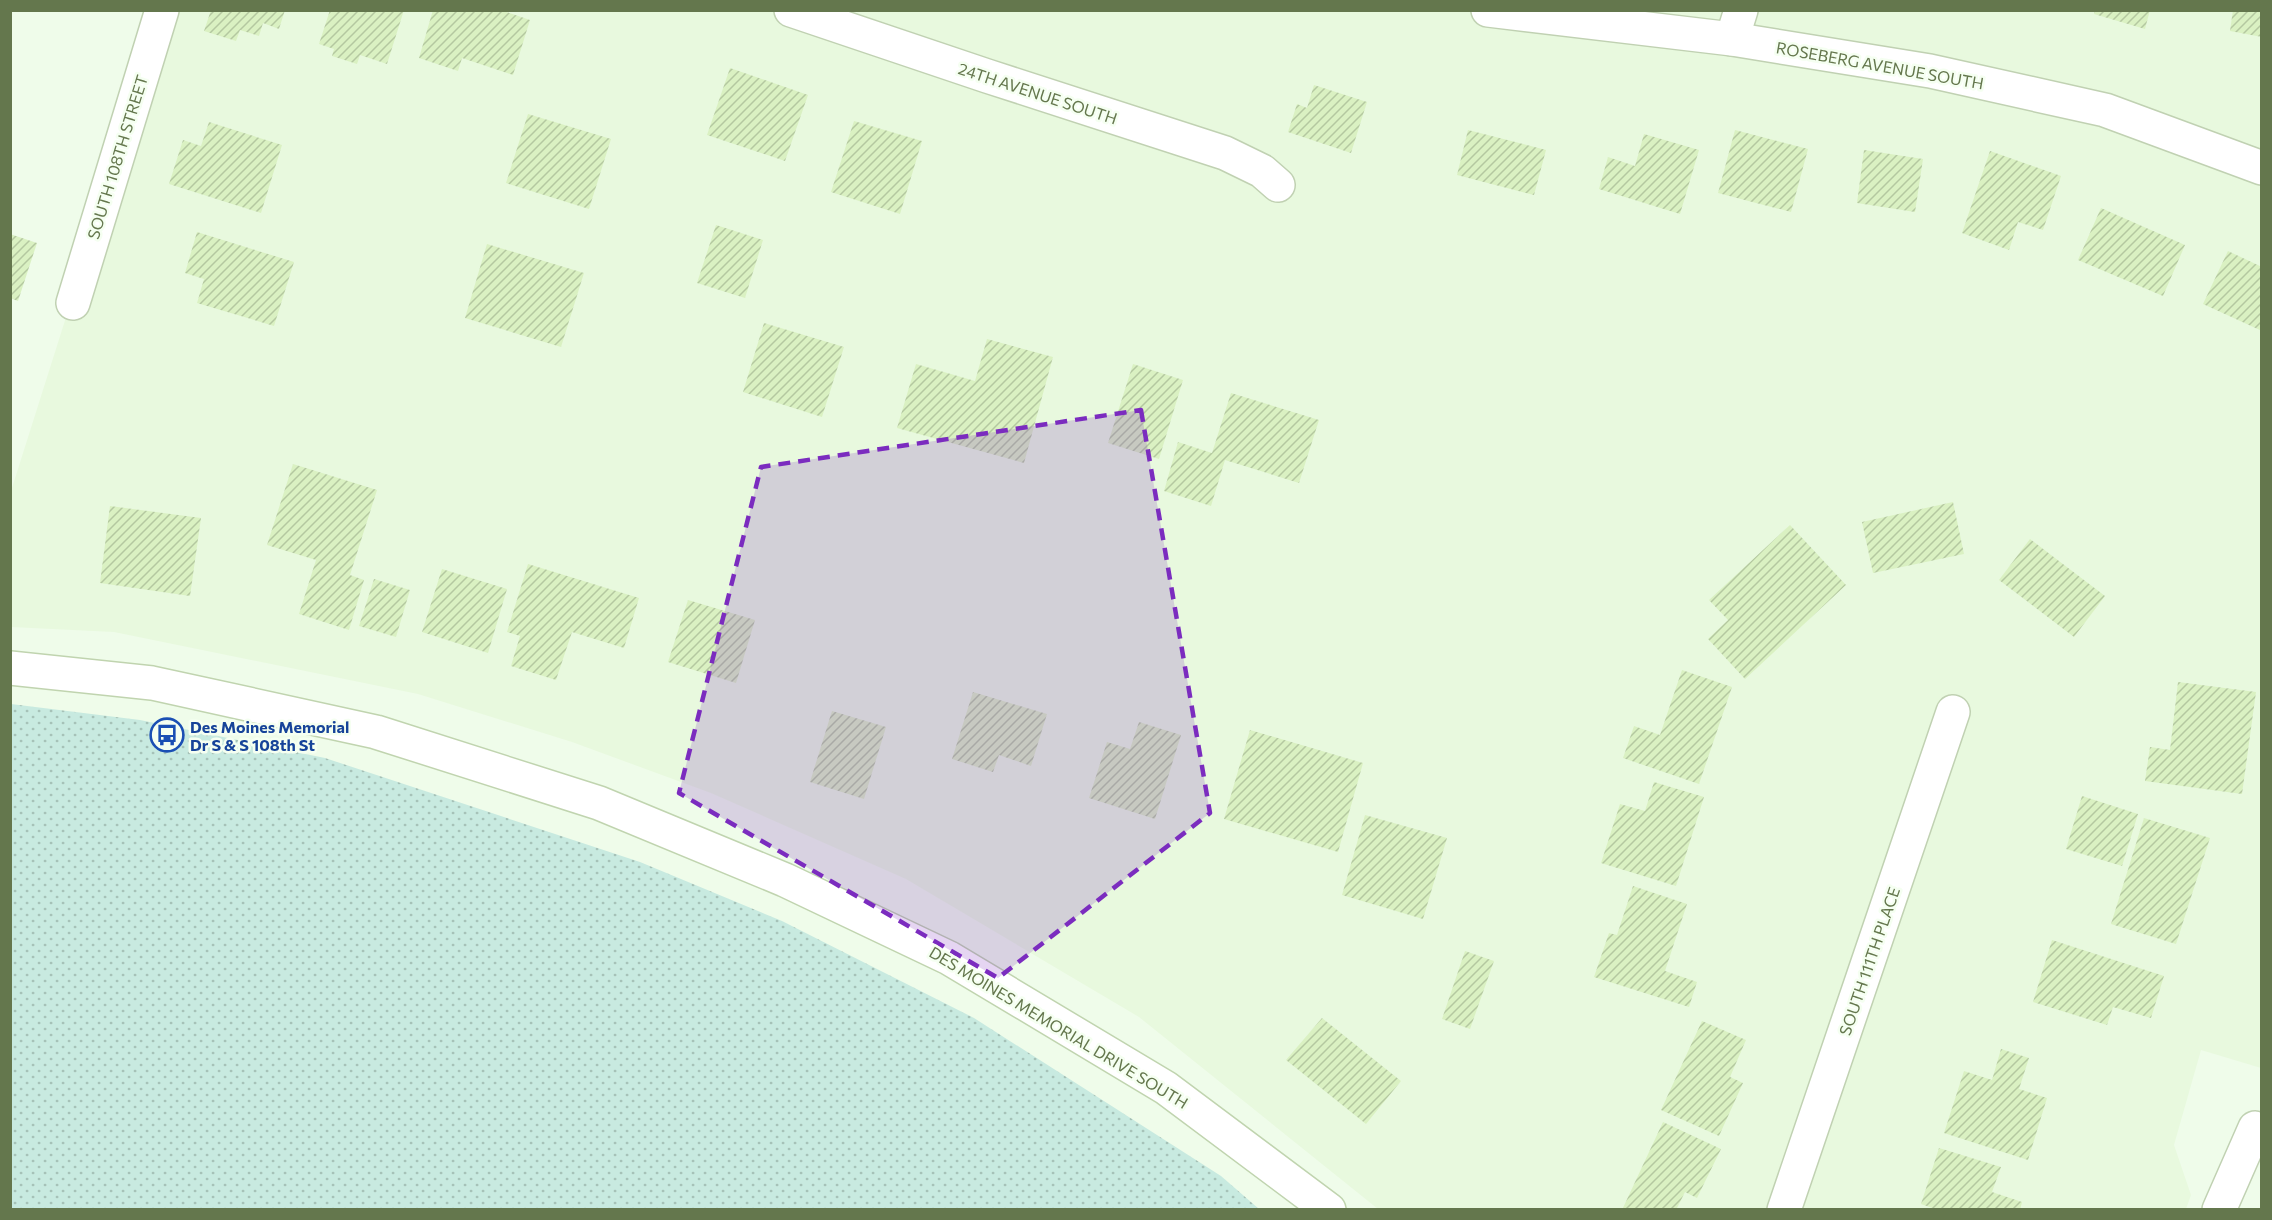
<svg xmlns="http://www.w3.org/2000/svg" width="2272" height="1220" font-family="Commissioner,sans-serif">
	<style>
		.residential { fill: #e8f9de }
		.grass { fill: url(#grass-dots) }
		.building { fill: url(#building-hatch) }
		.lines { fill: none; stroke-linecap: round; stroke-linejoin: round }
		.minor-casing { stroke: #c0d1b2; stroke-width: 36 }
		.secondary-casing { stroke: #c0d4af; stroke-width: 36 }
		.minor { stroke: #fff; stroke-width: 33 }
		.secondary { stroke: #fff; stroke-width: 33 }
		.marked { fill: #7b2cbf; fill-opacity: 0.2; stroke: #7b2cbf; stroke-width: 4.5; stroke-dasharray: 12 8; stroke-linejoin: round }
		.labels { text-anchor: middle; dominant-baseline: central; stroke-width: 5; stroke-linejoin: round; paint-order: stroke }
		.street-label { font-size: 16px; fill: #64774d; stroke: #f5fff1 }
		.transit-label { font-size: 16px; font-weight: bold; fill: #164399; stroke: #f5fff1; text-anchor: start }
	</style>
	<defs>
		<pattern id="grass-dots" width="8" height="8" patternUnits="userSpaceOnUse" patternTransform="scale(1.5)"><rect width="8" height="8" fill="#c8eae0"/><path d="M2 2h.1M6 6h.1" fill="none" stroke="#a6c2b8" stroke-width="1.8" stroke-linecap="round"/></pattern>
		<pattern id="building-hatch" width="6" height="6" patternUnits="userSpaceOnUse" patternTransform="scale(1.5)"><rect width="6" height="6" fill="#daf1c2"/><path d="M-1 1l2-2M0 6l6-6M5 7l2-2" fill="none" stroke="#b4c8a0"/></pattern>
	</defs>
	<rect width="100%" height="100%" fill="#effcea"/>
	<!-- residential -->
	<polygon class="residential" points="163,11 2261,11 2261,1068 2201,1050 2174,1145 2191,1195 2186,1209 1378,1209 1139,1017 906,879 711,793 572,742 418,694 114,632 11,627 11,491"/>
	<!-- grass -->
	<polygon class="grass" points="11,704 140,720 325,758 640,862 782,921 974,1018 1221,1176 1259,1209 11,1209"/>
	<!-- building -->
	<g class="building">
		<polygon points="211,10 285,10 279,29 263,23 259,36 240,30 236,41 204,31"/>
		<polygon points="330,10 404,10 387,64 360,55 357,64 332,56 334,49 319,44"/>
		<polygon points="433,10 501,10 530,20 513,75 462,58 458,71 419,58"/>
		<polygon points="2095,10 2150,10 2145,29 2094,14"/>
		<polygon points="2233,10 2262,10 2262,37 2230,31"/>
		<polygon points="730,68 808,95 785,161 707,135"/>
		<polygon points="1314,85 1367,102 1351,153 1288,132 1297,104 1307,108"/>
		<polygon points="528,114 611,139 589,209 506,183"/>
		<polygon points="854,121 922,141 900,214 831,192"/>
		<polygon points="209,122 282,145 261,213 169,184 183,140 201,146"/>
		<polygon points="1468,130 1546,150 1534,195 1457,175"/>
		<polygon points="1735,130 1808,149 1791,212 1718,193"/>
		<polygon points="1644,134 1699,150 1680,214 1599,189 1608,157 1635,166"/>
		<polygon points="1864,150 1923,159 1915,212 1857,203"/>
		<polygon points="1990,151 2061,176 2043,230 2018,222 2009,250 1962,233"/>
		<polygon points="2101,208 2185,245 2163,296 2078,260"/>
		<polygon points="716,225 763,240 745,298 697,283"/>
		<polygon points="197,232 294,262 274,326 197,303 204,279 185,273"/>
		<polygon points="10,234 37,243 18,301 10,298"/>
		<polygon points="487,244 584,273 561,347 465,318"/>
		<polygon points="2228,251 2262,267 2262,331 2203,304"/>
		<polygon points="764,323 844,347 822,417 743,392"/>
		<polygon points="987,339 1053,357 1024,463 897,428 916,364 975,381"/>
		<polygon points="1133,364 1183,380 1159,459 1108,443"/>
		<polygon points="1231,393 1319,420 1299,483 1225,460 1211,506 1164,491 1178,442 1212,453"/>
		<polygon points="293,464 377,490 350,575 364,580 349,630 299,614 316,560 267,545"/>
		<polygon points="1953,502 1964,554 1873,573 1862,522"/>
		<polygon points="110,506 201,518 190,596 100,583"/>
		<polygon points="1790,525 1846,585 1745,679 1708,639 1728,620 1709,600"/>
		<polygon points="2030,539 2105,596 2074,637 1999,580"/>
		<polygon points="528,564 639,598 624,648 572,632 556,680 511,666 520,636 507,632"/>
		<polygon points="442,569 507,589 488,653 422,632"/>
		<polygon points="374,579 410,590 396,637 359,626"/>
		<polygon points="688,600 755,620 736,683 668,662"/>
		<polygon points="1682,670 1732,687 1699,784 1623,758 1634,726 1660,735"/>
		<polygon points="2178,682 2256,692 2242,794 2145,781 2150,747 2170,750"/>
		<polygon points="973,692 1047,714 1031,766 999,755 993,772 952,759"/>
		<polygon points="832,711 886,727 864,799 810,782"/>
		<polygon points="1139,722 1181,735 1155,819 1089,798 1107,742 1130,749"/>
		<polygon points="1250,730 1363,763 1338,852 1224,819"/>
		<polygon points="1654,782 1704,797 1676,886 1601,863 1620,804 1645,811"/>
		<polygon points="2082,796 2138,814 2122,866 2066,849"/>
		<polygon points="1365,815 1447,838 1423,919 1342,895"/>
		<polygon points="2144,818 2210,838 2176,944 2111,924"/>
		<polygon points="1633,886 1687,904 1665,971 1697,982 1689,1007 1594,977 1609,933 1617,935"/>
		<polygon points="2052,940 2164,976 2151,1018 2113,1007 2107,1025 2033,1002"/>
		<polygon points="1465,951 1494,961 1470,1029 1442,1019"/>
		<polygon points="1322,1018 1401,1081 1366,1124 1286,1060"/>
		<polygon points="1702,1021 1746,1040 1730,1077 1743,1083 1719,1136 1661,1110"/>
		<polygon points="2001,1049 2029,1058 2019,1089 2047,1098 2028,1160 1944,1133 1964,1071 1992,1080"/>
		<polygon points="1663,1122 1721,1149 1697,1198 1685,1192 1676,1210 1622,1210"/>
		<polygon points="1939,1148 2001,1167 1992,1192 2022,1202 2020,1210 1938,1210 1921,1204"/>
	</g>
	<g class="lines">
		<!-- minor casing -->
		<g class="minor-casing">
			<g id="minor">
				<polyline points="791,10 987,76 1225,153 1262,171 1278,185"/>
				<polyline points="1488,10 1732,39 1930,71 2105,110 2262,168"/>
				<polyline points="1732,39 1741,10"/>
				<polyline points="73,303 162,10"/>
				<polyline points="1784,1210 1953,712"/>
				<polyline points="2219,1210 2255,1128"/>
			</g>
		</g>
		<!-- secondary casing -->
		<g class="secondary-casing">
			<polyline id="secondary" points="10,668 152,683 376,732 599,803 785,880 949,958 1166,1088 1329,1210"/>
		</g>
		<!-- minor -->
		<use href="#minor" class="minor"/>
		<!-- secondary -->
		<use href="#secondary" class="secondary"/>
	</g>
	<!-- marked area -->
	<path class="marked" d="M 1141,410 L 1210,813 L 998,978 L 679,793 L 761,467 Z"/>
	<!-- icons -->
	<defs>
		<g id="bus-ring" transform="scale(1.725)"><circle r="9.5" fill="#f5fff1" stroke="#1a4fb4" stroke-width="1.5"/><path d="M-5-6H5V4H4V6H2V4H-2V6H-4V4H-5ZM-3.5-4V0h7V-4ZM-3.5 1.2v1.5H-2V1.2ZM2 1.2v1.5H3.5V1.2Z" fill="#1a4fb4"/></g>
	</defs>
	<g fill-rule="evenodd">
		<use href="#bus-ring" x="167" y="735"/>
	</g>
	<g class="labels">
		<!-- street labels -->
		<g class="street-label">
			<text transform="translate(1880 65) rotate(10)">ROSEBERG AVENUE SOUTH</text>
			<text transform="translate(1038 93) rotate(18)">24TH AVENUE SOUTH</text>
			<text transform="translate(117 157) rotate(-73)">SOUTH 108TH STREET</text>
			<text transform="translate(1869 961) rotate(-71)">SOUTH 111TH PLACE</text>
			<text transform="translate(1059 1027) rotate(31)">DES MOINES MEMORIAL DRIVE SOUTH</text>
		</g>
		<!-- transit labels -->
		<g class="transit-label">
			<text x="190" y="726">Des Moines Memorial<tspan x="190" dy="18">Dr S &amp; S 108th St</tspan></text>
		</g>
	</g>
	<!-- border -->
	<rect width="2272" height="1220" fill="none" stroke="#64774d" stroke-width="24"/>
</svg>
